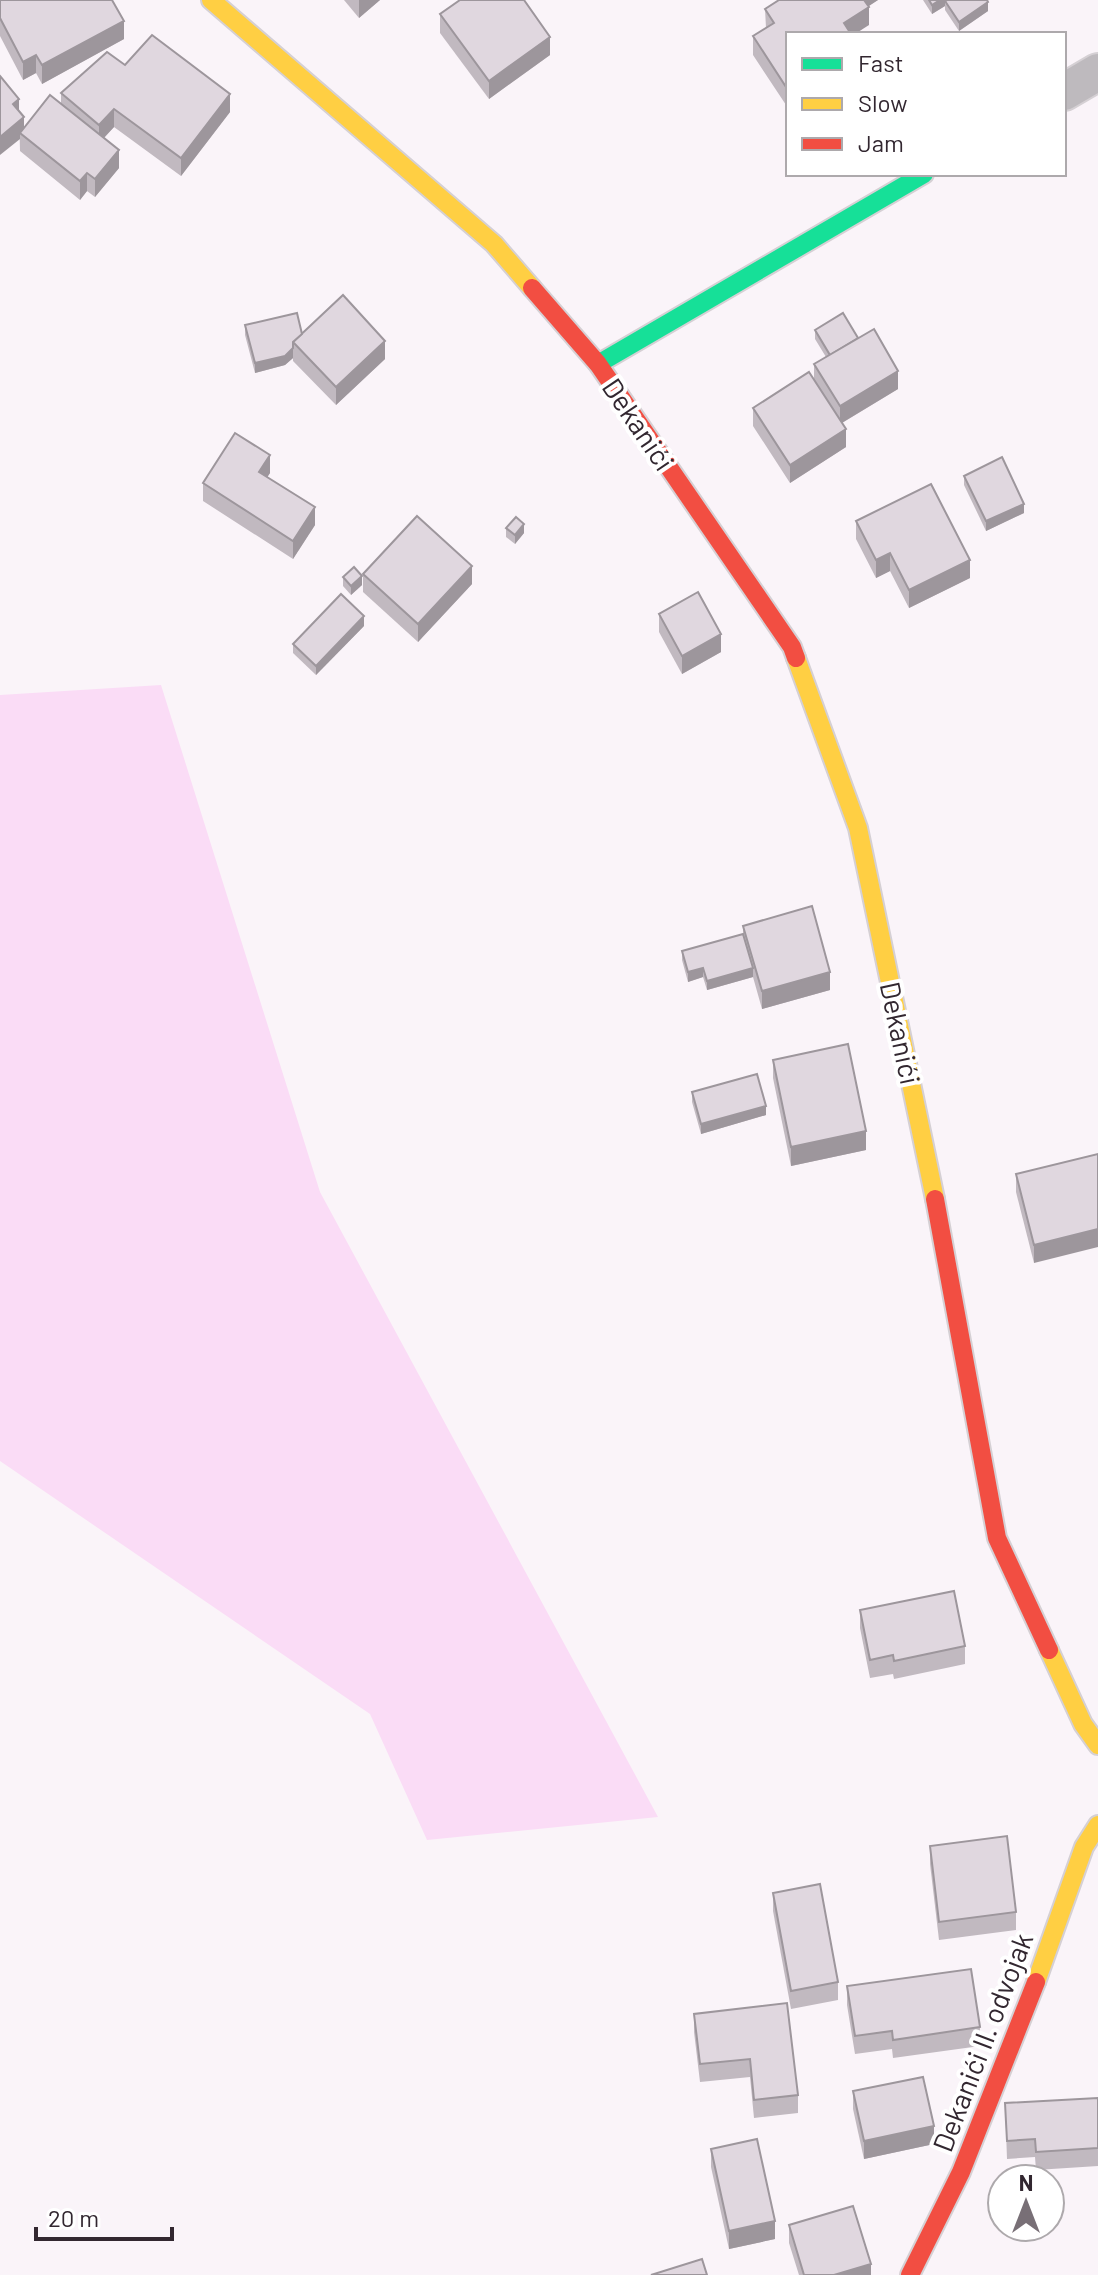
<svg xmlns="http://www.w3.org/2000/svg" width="1098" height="2275" font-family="Barlow,sans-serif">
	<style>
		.green { fill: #fadcf6 }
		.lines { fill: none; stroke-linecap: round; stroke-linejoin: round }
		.street-casing { stroke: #d5d0d4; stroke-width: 40 }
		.fast-casing { stroke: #d5d0d4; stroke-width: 22 }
		.slow-casing { stroke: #d5d0d4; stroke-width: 22 }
		.jam-casing { stroke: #d5d0d4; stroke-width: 22 }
		.street { stroke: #bebabe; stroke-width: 36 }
		.fast { stroke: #16e098; stroke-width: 18 }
		.slow { stroke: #ffcf43; stroke-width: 18 }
		.jam { stroke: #f24e42; stroke-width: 18 }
		.wall { fill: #c1b9c0 }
		.shaded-wall { fill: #9d969c }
		.building { fill: #e0d7df; stroke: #9d969c; stroke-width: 2 }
		.labels { text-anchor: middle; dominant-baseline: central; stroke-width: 8; stroke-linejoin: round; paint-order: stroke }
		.street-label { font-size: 28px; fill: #322730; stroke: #fff }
	</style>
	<rect width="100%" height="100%" fill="#faf4f9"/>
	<!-- green -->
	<polygon class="green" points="161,685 320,1192 658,1817 427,1840 370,1714 0,1461 0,695"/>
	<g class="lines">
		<!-- street casing -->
		<g class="street-casing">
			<polyline id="street" points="1064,92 1098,72"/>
		</g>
		<!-- fast casing -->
		<g class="fast-casing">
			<polyline id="fast" points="598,364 924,174"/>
		</g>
		<!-- slow casing -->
		<g class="slow-casing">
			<g id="slow">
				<polyline points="211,0 494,244 532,288"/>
				<polyline points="796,658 858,828 935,1199"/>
				<polyline points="1049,1650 1083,1724 1098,1745"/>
				<polyline points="1036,1982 1084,1847 1098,1825"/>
			</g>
		</g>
		<!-- jam casing -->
		<g class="jam-casing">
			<g id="jam">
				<polyline points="532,288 598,364 792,647 796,658"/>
				<polyline points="935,1199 997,1538 1049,1650"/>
				<polyline points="910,2275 961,2172 1036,1982"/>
			</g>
		</g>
		<!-- street -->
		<use href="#street" class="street"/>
		<!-- fast -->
		<use href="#fast" class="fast"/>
		<!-- slow -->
		<use href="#slow" class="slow"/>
		<!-- jam -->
		<use href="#jam" class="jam"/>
	</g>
	<!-- wall -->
	<g class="wall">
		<polygon points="0,0 124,39 42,84 36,73 23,80 0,36"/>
		<polygon points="344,0 380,0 359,18"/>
		<polygon points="779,0 878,0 868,6 869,25 788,34 788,108 753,55 753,36 766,28 765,9"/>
		<polygon points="923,0 987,0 988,11 959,31 945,10 945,6 932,14"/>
		<polygon points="440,14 550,55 489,99 440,33"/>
		<polygon points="125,65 230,112 181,176 114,127 104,138 119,168 95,197 87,191 80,200 20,151 19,111 24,128 61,103 61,93"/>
		<polygon points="245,325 302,334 385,359 336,405 293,361 293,358 285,365 255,373 245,335"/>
		<polygon points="815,330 858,338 898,389 842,423 846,447 790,483 753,426 753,408 814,380 814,364 826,357 815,339"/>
		<polygon points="270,473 267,477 315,525 293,559 203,501 203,483"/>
		<polygon points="964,476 1024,513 986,531 964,485"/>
		<polygon points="856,521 970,578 909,608 890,571 876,578 856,539"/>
		<polygon points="506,528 524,533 515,544 506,537"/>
		<polygon points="363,574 472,584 418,642 363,592"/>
		<polygon points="343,577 362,585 351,595 343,586"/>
		<polygon points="659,614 721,652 682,674 659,632"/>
		<polygon points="364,626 316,675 293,653 293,644"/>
		<polygon points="743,926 830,990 762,1009 753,977 707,990 703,977 688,982 682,960 682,951 743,934"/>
		<polygon points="773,1060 866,1150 791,1166 773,1078"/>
		<polygon points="692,1092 766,1115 701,1134 692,1102"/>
		<polygon points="1098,1154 1034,1263 1016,1192 1016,1174"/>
		<polygon points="860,1610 965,1646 965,1664 894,1679 893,1674 870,1678 860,1628"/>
		<polygon points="930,1846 1016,1912 1016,1930 939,1940 930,1864"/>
		<polygon points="773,1893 838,1982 838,2000 791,2009 773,1911"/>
		<polygon points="847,1986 980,2027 980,2046 893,2058 892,2049 855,2054 847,2005"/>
		<polygon points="694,2014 798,2095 798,2113 754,2118 750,2077 700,2082 694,2032"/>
		<polygon points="853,2091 934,2144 864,2159 853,2109"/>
		<polygon points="1098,2098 1098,2166 1036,2170 1035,2157 1007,2159 1005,2103"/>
		<polygon points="711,2149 775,2239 729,2249 711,2167"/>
		<polygon points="789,2225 871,2275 799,2275 789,2243"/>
	</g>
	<!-- shaded-wall -->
	<g class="shaded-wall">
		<polygon points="359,0 380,0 359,18"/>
		<polygon points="863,0 878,0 863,10"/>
		<polygon points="940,0 954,0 945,1 945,6 932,14 932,5"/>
		<polygon points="988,2 988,11 959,31 959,22"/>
		<polygon points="869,7 869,25 855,34 844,34 844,23"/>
		<polygon points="124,21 124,39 42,84 42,65"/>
		<polygon points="550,37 550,55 489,99 489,81"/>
		<polygon points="36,55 36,73 23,80 23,62"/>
		<polygon points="230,94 230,112 181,176 181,158"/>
		<polygon points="19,99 19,117 13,104"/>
		<polygon points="114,109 114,127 99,143 99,125"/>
		<polygon points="24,117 24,135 20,133 20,139 0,155 0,137"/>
		<polygon points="119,150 119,168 95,197 95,179"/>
		<polygon points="87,173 87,191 80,200 80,181"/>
		<polygon points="385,341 385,359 336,405 336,387"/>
		<polygon points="293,348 293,358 285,365 255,373 255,363"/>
		<polygon points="898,371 898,389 840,424 840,406"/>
		<polygon points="846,429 846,447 790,483 790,465"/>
		<polygon points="270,455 270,473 259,490 259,472"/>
		<polygon points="1024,504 1024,513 986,531 986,521"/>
		<polygon points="315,507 315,525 293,559 293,541"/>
		<polygon points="524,524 524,533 515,544 515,535"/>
		<polygon points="890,553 890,571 876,578 876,560"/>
		<polygon points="970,560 970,578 909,608 909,590"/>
		<polygon points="472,566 472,584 418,642 418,624"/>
		<polygon points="362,576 362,585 351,595 351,586"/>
		<polygon points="364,616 364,626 316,675 316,666"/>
		<polygon points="721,634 721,652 682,674 682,656"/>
		<polygon points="703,968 703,977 688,982 688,972"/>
		<polygon points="753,968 753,977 707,990 707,981"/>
		<polygon points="830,972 830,990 762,1009 762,991"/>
		<polygon points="766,1106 766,1115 701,1134 701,1124"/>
		<polygon points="866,1131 866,1150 791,1166 791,1147"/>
		<polygon points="1098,1229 1098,1247 1034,1263 1034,1245"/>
		<polygon points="934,2126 934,2144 864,2159 864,2141"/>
		<polygon points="775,2221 775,2239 729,2249 729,2231"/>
		<polygon points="871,2264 871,2275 834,2275"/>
	</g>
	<!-- building -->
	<g class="building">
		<polygon points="0,0 112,0 124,21 42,65 36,55 23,62 0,18"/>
		<polygon points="460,0 524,0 550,37 489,81 440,14"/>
		<polygon points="779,0 864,0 869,7 844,23 851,34 788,34 788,90 753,36 774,23 765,9"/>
		<polygon points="929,0 940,0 932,5"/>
		<polygon points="947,0 987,0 988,2 959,22 945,1"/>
		<polygon points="152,35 230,94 181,158 114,109 99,125 61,93 107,52 125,65"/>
		<polygon points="0,76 19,99 13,104 24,117 0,137"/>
		<polygon points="50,95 119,150 95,179 87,173 80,181 20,133"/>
		<polygon points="343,295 385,341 336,387 293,342"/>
		<polygon points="297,313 302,334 293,342 293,348 285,356 255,363 245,325"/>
		<polygon points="843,313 858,338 830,355 815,330"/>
		<polygon points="874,329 898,371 840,406 814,364"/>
		<polygon points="809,372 846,429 790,465 753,408"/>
		<polygon points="235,433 270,455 259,472 315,507 293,541 203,483"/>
		<polygon points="1002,457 1024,504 986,521 964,476"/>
		<polygon points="931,484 970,560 909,590 890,553 876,560 856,521"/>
		<polygon points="417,516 472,566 418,624 363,574"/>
		<polygon points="516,517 524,524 515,535 506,528"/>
		<polygon points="354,567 362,576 351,586 343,577"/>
		<polygon points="698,592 721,634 682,656 659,614"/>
		<polygon points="341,594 364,616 316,666 293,644"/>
		<polygon points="812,906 830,972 762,991 743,926"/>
		<polygon points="743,934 753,968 707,981 703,968 688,972 682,951"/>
		<polygon points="848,1044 866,1131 791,1147 773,1060"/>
		<polygon points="757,1074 766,1106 701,1124 692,1092"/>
		<polygon points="1098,1154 1098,1229 1034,1245 1016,1174"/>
		<polygon points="954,1591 965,1646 894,1661 893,1655 870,1660 860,1610"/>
		<polygon points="1007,1836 1016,1912 939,1922 930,1846"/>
		<polygon points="820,1884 838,1982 791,1991 773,1893"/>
		<polygon points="971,1969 980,2027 893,2040 892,2031 855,2036 847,1986"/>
		<polygon points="787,2003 798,2095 754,2100 750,2059 700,2064 694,2014"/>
		<polygon points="923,2077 934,2126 864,2141 853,2091"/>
		<polygon points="1098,2098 1098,2148 1036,2152 1035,2139 1007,2141 1005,2103"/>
		<polygon points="757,2139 775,2221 729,2231 711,2149"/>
		<polygon points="853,2206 871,2264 834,2275 804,2275 789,2225"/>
		<polygon points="702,2259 707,2275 651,2275"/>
	</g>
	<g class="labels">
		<!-- street labels -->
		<g class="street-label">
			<text transform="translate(639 424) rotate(56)">Dekanići</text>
			<text transform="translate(901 1033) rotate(78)">Dekanići</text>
			<text transform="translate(982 2042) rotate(-69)">Dekanići II. odvojak</text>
		</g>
	</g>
	<!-- legend -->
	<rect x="786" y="32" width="280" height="144" fill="#ffffff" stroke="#ada9ac" stroke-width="2"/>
	<rect x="802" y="58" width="40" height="12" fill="#16e098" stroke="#ada9ac" stroke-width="2"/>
	<text x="858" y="72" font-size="24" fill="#322730">Fast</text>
	<rect x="802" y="98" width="40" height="12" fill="#ffcf43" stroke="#ada9ac" stroke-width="2"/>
	<text x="858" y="112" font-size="24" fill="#322730">Slow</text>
	<rect x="802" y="138" width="40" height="12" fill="#f24e42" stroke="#ada9ac" stroke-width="2"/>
	<text x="858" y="152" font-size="24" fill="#322730">Jam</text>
	<!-- north arrow -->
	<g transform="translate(1026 2203)"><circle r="38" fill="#ffffff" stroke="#ada9ac" stroke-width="2"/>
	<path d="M0-6L14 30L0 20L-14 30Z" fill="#786f76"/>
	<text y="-12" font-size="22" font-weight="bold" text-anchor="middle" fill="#322730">N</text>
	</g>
	<!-- scale -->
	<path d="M36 2227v12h136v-12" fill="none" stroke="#322730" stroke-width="4"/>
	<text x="48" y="2227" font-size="24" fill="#322730" stroke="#ffffff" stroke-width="6" paint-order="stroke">20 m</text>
</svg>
